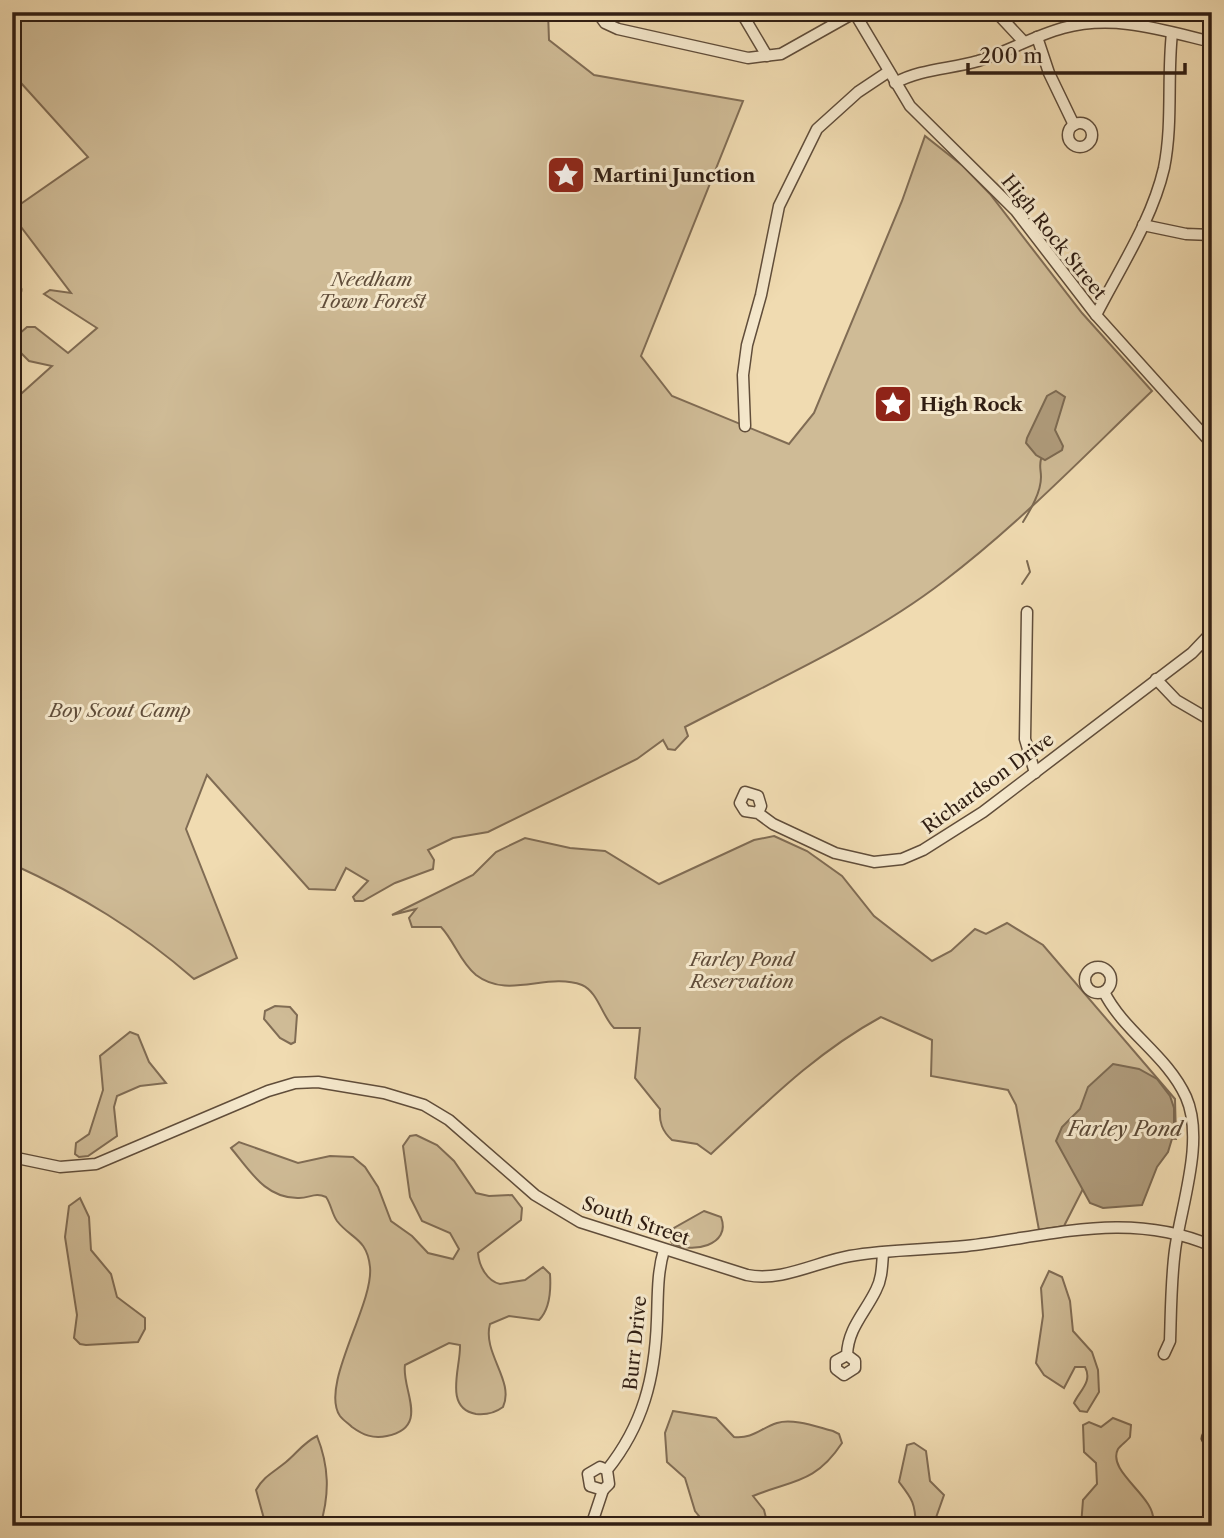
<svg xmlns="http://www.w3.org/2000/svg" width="1224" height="1538" font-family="'Libre Caslon Text',serif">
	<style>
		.green { fill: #cfbb96; stroke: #806c54; stroke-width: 2 }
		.water { fill: #af9b7b; stroke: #7c6951; stroke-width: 2 }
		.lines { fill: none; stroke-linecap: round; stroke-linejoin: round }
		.stream { stroke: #7c6951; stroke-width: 2 }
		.minor-casing { stroke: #604d3a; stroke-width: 13 }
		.minor { stroke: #f5e8cc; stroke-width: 10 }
		.labels { text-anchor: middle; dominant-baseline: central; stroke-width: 6; stroke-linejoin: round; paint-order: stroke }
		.poi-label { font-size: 19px; font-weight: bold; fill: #301e13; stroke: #f5e8cc; text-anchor: start }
		.street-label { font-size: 19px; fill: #301e13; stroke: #f5e8cc }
		.park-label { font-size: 19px; font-style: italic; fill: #604d3a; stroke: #f5e8cc }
		.water-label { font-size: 21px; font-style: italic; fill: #5c4a37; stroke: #f5e8cc }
	</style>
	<rect width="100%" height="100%" fill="#f0dbb1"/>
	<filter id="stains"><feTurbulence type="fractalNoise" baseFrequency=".00286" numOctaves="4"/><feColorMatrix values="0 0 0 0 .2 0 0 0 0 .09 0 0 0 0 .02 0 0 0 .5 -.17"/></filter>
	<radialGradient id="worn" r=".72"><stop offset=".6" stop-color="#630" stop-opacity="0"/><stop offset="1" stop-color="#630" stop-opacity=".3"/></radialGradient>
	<!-- green -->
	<g class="green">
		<path d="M 12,12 L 548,12 L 549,40 L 594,75 L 743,101 L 641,356 L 672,396 L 789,444 L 814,413 L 902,201 L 925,136 L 963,166 L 990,194 L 1082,313 L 1152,391 C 1084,456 1019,524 944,581 C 866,641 771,682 685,727 L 688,736 L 675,750 L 668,749 L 663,740 L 637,759 L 488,832 L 453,838 L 428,850 L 434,860 L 433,869 L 395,883 L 363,901 L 355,901 L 353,897 L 368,881 L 346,868 L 335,890 L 309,889 L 207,775 L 186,829 L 237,958 L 194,979 C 138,930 80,895 12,864 L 12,402 L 52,366 L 29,361 L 15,347 L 19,334 L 27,327 L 35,327 L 68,353 L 97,328 L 44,294 L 50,290 L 71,293 L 12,215 L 12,210 L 88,157 L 12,73 Z"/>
		<path d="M 774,836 L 807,851 L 842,876 L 874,916 L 932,961 L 951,951 L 975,929 L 986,934 L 1007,923 L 1043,945 L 1175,1099 L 1176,1139 L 1163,1138 L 1086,1183 L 1064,1226 L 1039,1230 L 1016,1105 L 1008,1090 L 931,1076 L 932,1040 L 881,1017 C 815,1053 766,1103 711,1154 L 697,1144 L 672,1140 C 662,1131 659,1122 660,1109 L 635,1078 L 640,1028 L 614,1028 C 602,1016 598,992 582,985 C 546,972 509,1000 476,975 C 460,962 455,942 441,927 L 412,927 L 409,918 L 416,909 L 392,915 L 473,875 L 496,852 L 525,838 L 570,848 L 605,851 L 659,884 L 754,840 Z"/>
		<polygon points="275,1006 290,1007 297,1015 295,1042 291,1044 280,1038 264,1019 265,1011"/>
		<polygon points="130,1032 138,1035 149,1062 166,1083 140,1086 117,1096 114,1107 117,1136 88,1156 79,1157 75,1154 76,1143 89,1134 103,1090 100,1056"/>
		<path d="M 416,1135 L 437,1145 L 454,1161 L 476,1193 L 489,1196 L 512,1195 L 522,1208 L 521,1220 L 478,1253 C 479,1266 487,1281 500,1284 L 525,1280 L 543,1267 L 550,1274 C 551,1289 550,1309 539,1320 L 509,1316 L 490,1324 C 482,1353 515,1381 503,1407 C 495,1413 486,1415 476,1414 C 443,1408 461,1367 460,1345 L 449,1343 L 405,1365 C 401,1389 431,1427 387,1436 C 373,1439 363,1435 352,1427 C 349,1424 343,1420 340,1416 C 319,1386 374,1304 370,1267 C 367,1238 351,1239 337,1221 C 332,1214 331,1204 326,1197 C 315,1192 310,1198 299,1198 C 266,1199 250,1171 231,1148 L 239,1142 L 298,1163 L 330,1156 L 353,1157 L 365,1167 L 378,1187 L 391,1221 L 412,1236 L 428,1253 L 453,1259 L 459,1249 L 450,1233 L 422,1221 L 410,1197 L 403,1146 L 410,1136 Z"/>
		<polygon points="80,1198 89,1217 91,1250 111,1274 117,1297 145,1318 145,1329 138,1342 86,1345 80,1344 74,1338 77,1315 65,1237 69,1206"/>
		<path d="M 704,1211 L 721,1217 C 732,1246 691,1254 672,1243 L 670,1239 L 674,1228 Z"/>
		<path d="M 1049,1271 L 1062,1277 L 1070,1301 L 1073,1331 L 1092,1352 L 1098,1370 L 1099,1392 L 1087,1412 L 1080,1411 L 1074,1403 C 1079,1391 1093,1382 1085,1367 L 1075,1367 L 1064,1388 L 1044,1375 L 1036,1363 L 1043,1316 L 1041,1288 Z"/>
		<path d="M 673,1411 L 716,1418 L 734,1437 C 753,1439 761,1428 777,1423 C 793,1418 817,1427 833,1431 L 839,1434 L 842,1443 C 815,1484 792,1480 753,1496 L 764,1510 L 768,1526 L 707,1526 L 695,1511 L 685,1478 L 667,1462 L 665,1433 Z"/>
		<path d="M 1113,1418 L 1131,1425 L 1130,1437 C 1127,1441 1121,1445 1118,1449 C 1106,1472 1157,1497 1153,1522 L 1149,1526 L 1081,1526 L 1083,1500 L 1097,1484 L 1096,1463 L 1084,1452 L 1083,1425 L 1089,1422 L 1101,1427 Z"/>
		<path d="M 317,1436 C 329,1466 330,1494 320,1526 L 266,1526 L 256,1490 C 264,1476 274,1472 286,1462 C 297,1453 303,1443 317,1436 Z"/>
		<path d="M 914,1443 L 926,1451 L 930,1481 L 944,1495 L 933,1526 L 916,1526 C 915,1502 912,1499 899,1482 L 907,1445 Z"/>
	</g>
	<!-- water -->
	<g class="water">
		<polygon points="1056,391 1065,397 1055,430 1063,446 1062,450 1045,460 1036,455 1026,443 1027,438 1047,396"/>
		<polygon points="1113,1064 1139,1069 1157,1079 1170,1096 1174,1108 1174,1132 1168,1152 1157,1167 1142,1205 1103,1208 1090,1203 1056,1141 1062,1127 1080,1109 1088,1087"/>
	</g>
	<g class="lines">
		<!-- stream -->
		<g class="stream">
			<path d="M 1023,522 C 1031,509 1041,492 1041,477 C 1041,470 1039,467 1041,459"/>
			<polyline points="1022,584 1030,572 1027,561"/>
		</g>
		<!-- minor casing -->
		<g class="minor-casing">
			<g id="minor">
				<polyline points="597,12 605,23 618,29 748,58 781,54 854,13"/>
				<polyline points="741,12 767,56"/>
				<polyline points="854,12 910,106 1016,211 1096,315 1212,444"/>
				<polyline points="996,12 1024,42"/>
				<polyline points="1037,37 1049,73 1074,125"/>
				<path d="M 895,83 C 920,69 950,69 978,61 C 1007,52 1034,36 1063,28 C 1114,14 1162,30 1212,42"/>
				<circle cx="1080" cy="135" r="12"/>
				<polyline points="1143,225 1186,234 1212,235"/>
				<polyline points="12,292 16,290"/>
				<path d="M 1096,315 C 1120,268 1152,220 1164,168 C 1173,123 1167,78 1172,33"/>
				<polyline points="745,426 743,375 747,345 761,295 779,206 817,129 858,92 888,72"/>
				<polyline points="1027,612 1025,739 1035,773"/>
				<polyline points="1156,679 1176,700 1212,721"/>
				<polyline points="758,813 761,806 758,796 745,792 740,803 745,811 758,813 773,824 835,853 874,862 902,859 923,850 983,812 1192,653 1212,632"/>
				<circle cx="1098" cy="980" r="13"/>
				<path d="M 1104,992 C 1124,1032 1167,1055 1186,1097 C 1205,1140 1181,1206 1175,1250 C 1171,1280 1171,1311 1170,1341 L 1164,1354"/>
				<path d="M 12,1157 L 60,1167 L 96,1164 L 268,1091 L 295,1083 L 318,1082 L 384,1093 L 424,1105 L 449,1120 L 535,1195 L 580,1222 L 747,1275 C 782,1282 816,1262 850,1256 C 888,1249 928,1250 966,1246 C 1052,1236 1128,1210 1212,1246"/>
				<path d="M 847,1355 L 855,1361 L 855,1368 L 844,1375 L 836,1369 L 836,1361 L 847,1355 C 848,1328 865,1313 876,1290 C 882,1279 882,1266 883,1253"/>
				<polyline points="1212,1426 1207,1438 1212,1446"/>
				<path d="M 607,1470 L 609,1484 L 603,1490 L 590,1486 L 588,1474 L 600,1467 L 607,1470 C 643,1425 655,1378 657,1320 C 658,1297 657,1273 664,1250"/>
				<polyline points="591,1526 603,1490"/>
			</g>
		</g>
		<!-- minor -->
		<use href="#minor" class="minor"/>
	</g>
	<!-- icons -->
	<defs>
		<g id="sight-square" transform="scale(2.0125)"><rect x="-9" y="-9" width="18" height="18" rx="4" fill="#8f2418" stroke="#f5e8cc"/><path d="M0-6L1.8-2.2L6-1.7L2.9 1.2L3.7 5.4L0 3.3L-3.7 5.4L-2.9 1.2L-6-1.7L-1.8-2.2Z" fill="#fff"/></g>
	</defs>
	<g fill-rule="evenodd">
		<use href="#sight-square" x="566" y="175"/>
		<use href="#sight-square" x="893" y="404"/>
	</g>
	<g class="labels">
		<!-- poi labels -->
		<g class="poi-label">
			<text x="593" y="175">Martini Junction</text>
			<text x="920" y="404">High Rock</text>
		</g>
		<!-- street labels -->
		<g class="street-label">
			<text transform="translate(1054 237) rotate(51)">High Rock Street</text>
			<text transform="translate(988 783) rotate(-36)">Richardson Drive</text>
			<text transform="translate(636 1221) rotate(19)">South Street</text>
			<text transform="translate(635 1343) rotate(-84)">Burr Drive</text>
		</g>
		<!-- park labels -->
		<g class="park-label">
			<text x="372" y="279">Needham<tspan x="372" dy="22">Town Forest</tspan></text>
			<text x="120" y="710">Boy Scout Camp</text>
			<text x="742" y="959">Farley Pond<tspan x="742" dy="22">Reservation</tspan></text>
		</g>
		<!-- water labels -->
		<g class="water-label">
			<text x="1125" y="1128">Farley Pond</text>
		</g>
	</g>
	<!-- margin -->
	<rect width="1224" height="1538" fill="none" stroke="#f0dbb1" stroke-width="42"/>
	<rect x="14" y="14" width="1196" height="1510" fill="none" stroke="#301e13" stroke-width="3.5"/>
	<rect x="21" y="21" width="1182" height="1496" fill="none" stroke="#301e13" stroke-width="2"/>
	<!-- scale -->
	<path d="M968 63v10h217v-10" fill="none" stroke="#301e13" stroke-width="3.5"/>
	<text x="979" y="63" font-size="21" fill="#301e13" stroke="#f5e8cc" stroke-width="5" paint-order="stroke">200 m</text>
	<rect width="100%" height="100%" filter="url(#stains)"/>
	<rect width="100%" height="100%" fill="url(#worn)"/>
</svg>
